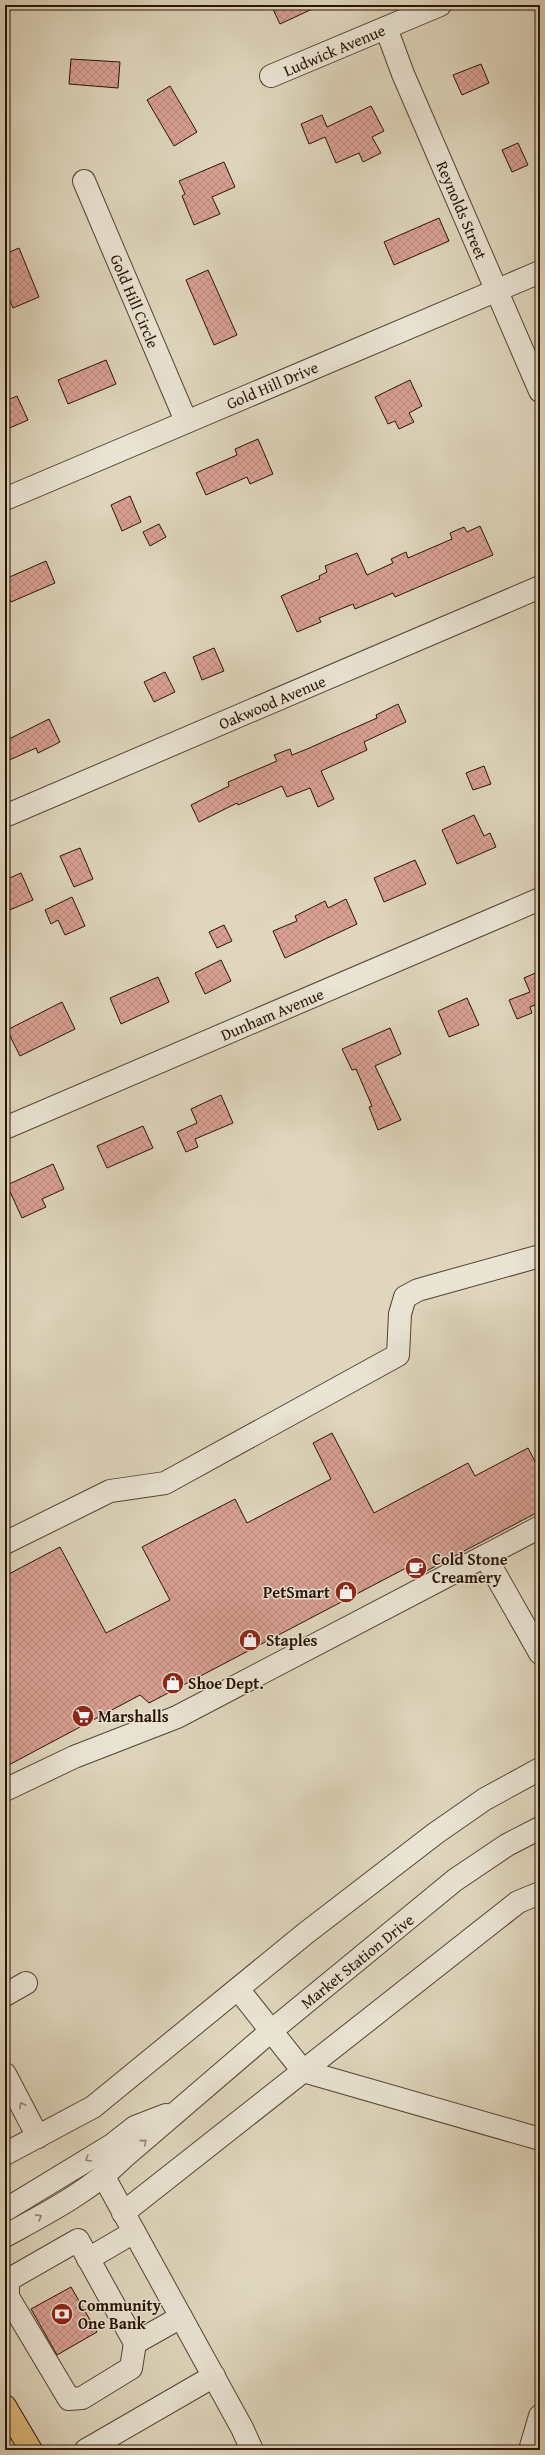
<svg xmlns="http://www.w3.org/2000/svg" width="545" height="2455" font-family="'Gentium Book Plus',serif">
	<style>
		.building { fill: url(#building-cross-hatch); stroke: #291305 }
		.lines { fill: none; stroke-linecap: round; stroke-linejoin: round }
		.minor-casing { stroke: #564433; stroke-width: 24 }
		.major-casing { stroke: #291305; stroke-width: 24 }
		.minor { stroke: #eae4d4; stroke-width: 22 }
		.major { stroke: #e0bb7e; stroke-width: 22 }
		.oneway { stroke: #938677 }
		.labels { text-anchor: middle; dominant-baseline: central; stroke-width: 3; stroke-linejoin: round; paint-order: stroke }
		.street-label { font-size: 16px; fill: #291305; stroke: #eae4d4 }
		.poi-label { font-size: 16px; font-weight: bold; fill: #291305; stroke: #eae4d4; text-anchor: start }
	</style>
	<defs>
		<pattern id="building-cross-hatch" width="8" height="8" patternUnits="userSpaceOnUse"><rect width="8" height="8" fill="#d9a094"/><path d="M0 0l8 8M0 8l8-8" fill="none" stroke="#ba897e"/></pattern>
	</defs>
	<rect width="100%" height="100%" fill="#dfd6bd"/>
	<filter id="stains"><feTurbulence type="fractalNoise" baseFrequency=".005" numOctaves="4"/><feColorMatrix values="0 0 0 0 .2 0 0 0 0 .09 0 0 0 0 .02 0 0 0 .5 -.17"/></filter>
	<radialGradient id="worn" r=".72"><stop offset=".6" stop-color="#630" stop-opacity="0"/><stop offset="1" stop-color="#630" stop-opacity=".3"/></radialGradient>
	<!-- building -->
	<g class="building">
		<polygon points="271,5 321,5 280,24"/>
		<polygon points="71,59 120,62 118,88 69,84"/>
		<polygon points="481,64 489,83 462,95 453,75"/>
		<polygon points="170,86 197,132 174,146 147,100"/>
		<polygon points="371,106 384,131 372,137 381,153 363,162 359,153 336,163 325,137 309,144 301,124 322,115 327,127"/>
		<polygon points="518,143 528,165 512,172 502,150"/>
		<polygon points="224,162 235,187 212,197 220,214 194,225 182,196 185,194 179,181"/>
		<polygon points="439,218 449,241 394,265 384,242"/>
		<polygon points="19,248 39,297 13,308 5,288 5,254"/>
		<polygon points="208,270 237,335 214,345 186,280"/>
		<polygon points="106,360 116,384 68,404 58,380"/>
		<polygon points="410,380 422,406 409,413 414,422 399,429 395,421 388,424 375,397"/>
		<polygon points="17,396 28,420 5,430 5,401"/>
		<polygon points="258,439 273,474 250,484 247,477 206,495 196,473 237,455 235,449"/>
		<polygon points="130,496 141,522 122,531 111,505"/>
		<polygon points="159,524 166,537 150,546 143,532"/>
		<polygon points="480,526 493,555 395,597 393,593 355,609 353,604 319,618 321,622 297,632 281,596 320,579 319,576 327,572 325,566 357,553 367,575 393,563 391,559 406,552 408,558 452,539 450,533 464,527 467,532"/>
		<polygon points="46,561 55,583 11,602 5,588 5,579"/>
		<polygon points="214,648 224,671 202,680 193,657"/>
		<polygon points="165,672 175,692 154,702 144,682"/>
		<polygon points="398,704 406,722 364,742 367,750 321,771 334,799 318,807 310,788 287,797 282,786 238,805 237,803 199,822 191,805 229,786 228,782 277,761 274,755 290,749 292,755 307,749 377,718 376,715"/>
		<polygon points="49,719 60,742 38,753 36,748 5,762 5,741"/>
		<polygon points="484,766 491,784 473,790 466,773"/>
		<polygon points="474,815 484,836 490,833 496,847 457,864 442,830"/>
		<polygon points="80,848 93,879 74,887 60,856"/>
		<polygon points="415,860 426,884 384,902 374,878"/>
		<polygon points="21,873 33,900 5,912 5,880"/>
		<polygon points="72,897 85,926 65,935 58,920 51,924 45,910"/>
		<polygon points="346,899 357,924 285,958 273,931 297,921 295,916 325,901 328,908"/>
		<polygon points="224,925 232,941 217,948 209,932"/>
		<polygon points="221,960 231,981 205,994 195,973"/>
		<polygon points="540,971 540,1016 535,1005 530,1007 532,1013 517,1019 509,1000 530,992 524,978"/>
		<polygon points="158,977 169,1002 121,1024 110,998"/>
		<polygon points="467,998 479,1025 449,1037 438,1011"/>
		<polygon points="62,1002 75,1029 20,1056 7,1030"/>
		<polygon points="390,1028 401,1054 375,1066 401,1120 378,1130 369,1107 372,1106 356,1069 352,1070 342,1049"/>
		<polygon points="221,1095 233,1123 195,1139 198,1147 186,1152 177,1132 197,1123 191,1109"/>
		<polygon points="143,1126 153,1148 107,1168 97,1146"/>
		<polygon points="53,1164 64,1189 42,1199 46,1207 22,1218 7,1185"/>
		<polygon points="332,1433 374,1513 468,1463 475,1476 528,1448 540,1471 540,1511 413,1578 408,1567 149,1703 140,1695 5,1767 5,1576 60,1547 106,1633 170,1600 142,1547 235,1499 247,1523 331,1479 313,1443"/>
		<polygon points="71,2287 97,2332 57,2355 31,2309"/>
	</g>
	<g class="lines">
		<!-- minor casing -->
		<g class="minor-casing">
			<g id="minor">
				<polyline points="386,28 403,74 540,391"/>
				<polyline points="271,76 440,5"/>
				<polyline points="84,181 186,421"/>
				<polyline points="5,499 540,272"/>
				<polyline points="5,816 540,587"/>
				<polyline points="5,1128 540,899"/>
				<polyline points="5,1543 110,1491 165,1483 398,1355 400,1314 405,1297 418,1290 540,1256"/>
				<polyline points="485,1556 540,1527"/>
				<polyline points="5,1790 74,1757 177,1717 485,1556 540,1653"/>
				<polyline points="238,1989 303,2071 540,2139"/>
				<polyline points="5,1995 26,1983"/>
				<polyline points="5,2074 38,2137"/>
				<polyline points="5,2154 93,2107 306,1933 436,1833 485,1799 540,1769"/>
				<polyline points="104,2177 242,2428 252,2450"/>
				<polyline points="5,2210 112,2145 135,2127 166,2115"/>
				<polyline points="123,2213 518,1902 540,1893"/>
				<path d="M 5,2236 C 47,2213 90,2191 123,2158 L 271,2031 L 455,1880 L 507,1845 L 540,1828"/>
				<polyline points="88,2259 134,2232"/>
				<polyline points="135,2343 78,2240 8,2280 8,2297 69,2399 82,2398 131,2368 135,2343 181,2317"/>
				<polyline points="86,2450 214,2376"/>
				<polyline points="530,2450 540,2416"/>
			</g>
		</g>
		<!-- major casing -->
		<g class="major-casing">
			<polyline id="major" points="5,2406 31,2450"/>
		</g>
		<!-- minor -->
		<use href="#minor" class="minor"/>
		<!-- major -->
		<use href="#major" class="major"/>
	</g>
	<!-- one-way arrows -->
	<defs><path id="oneway-chevron" d="M-2-3.5L2.5 0L-2 3.5" fill="none" stroke-width="1.6" stroke-linecap="round" stroke-linejoin="round"/></defs>
	<g class="oneway">
		<use href="#oneway-chevron" transform="translate(22 2105) rotate(-118)"/>
		<use href="#oneway-chevron" transform="translate(144 2142) rotate(-41)"/>
		<use href="#oneway-chevron" transform="translate(88 2159) rotate(149)"/>
		<use href="#oneway-chevron" transform="translate(39 2217) rotate(-29)"/>
	</g>
	<!-- icons -->
	<defs>
		<g id="cafe-disc" transform="scale(1.15)"><circle r="9.5" fill="#8f2418" stroke="#eae4d4"/><path d="M-5.5-4.5H6V0H3Q3 3.5 0 3.5H-2.5Q-5.5 3.5-5.5 0ZM3-3.2v2h1.7v-2ZM-6 4.5H4V6H-6Z" fill="#fff"/></g>
		<g id="shop-disc" transform="scale(1.15)"><circle r="9.5" fill="#8f2418" stroke="#eae4d4"/><path d="M-5-2.5h2.3a2.7 3.5 0 0 1 5.4 0H5L5.5 6h-11ZM-1.5-2.5h3a1.5 2.3 0 0 0-3 0Z" fill="#fff"/></g>
		<g id="supermarket-disc" transform="scale(1.15)"><circle r="9.5" fill="#8f2418" stroke="#eae4d4"/><path d="M-6-5.5h2.5l.6 2H6L4.5 2H-2.5L-4.4-4H-6ZM-1.5 3.2a1.3 1.3 0 1 0 .1 0ZM3 3.2a1.3 1.3 0 1 0 .1 0Z" fill="#fff"/></g>
		<g id="bank-disc" transform="scale(1.15)"><circle r="9.5" fill="#8f2418" stroke="#eae4d4"/><path d="M-6-4H6V4H-6ZM0-2.3a2.3 2.3 0 1 0 0 4.6a2.3 2.3 0 1 0 0-4.6Z" fill="#fff"/></g>
	</defs>
	<g fill-rule="evenodd">
		<use href="#cafe-disc" x="416" y="1568"/>
		<use href="#shop-disc" x="346" y="1592"/>
		<use href="#shop-disc" x="250" y="1640"/>
		<use href="#shop-disc" x="173" y="1683"/>
		<use href="#supermarket-disc" x="83" y="1716"/>
		<use href="#bank-disc" x="62" y="2314"/>
	</g>
	<g class="labels">
		<!-- street labels -->
		<g class="street-label">
			<text transform="translate(334 50) rotate(-23)">Ludwick Avenue</text>
			<text transform="translate(462 210) rotate(67)">Reynolds Street</text>
			<text transform="translate(135 301) rotate(67)">Gold Hill Circle</text>
			<text transform="translate(272 385) rotate(-23)">Gold Hill Drive</text>
			<text transform="translate(272 702) rotate(-23)">Oakwood Avenue</text>
			<text transform="translate(272 1014) rotate(-23)">Dunham Avenue</text>
			<text transform="translate(357 1961) rotate(-39)">Market Station Drive</text>
		</g>
		<!-- poi labels -->
		<g class="poi-label">
			<text x="432" y="1559">Cold Stone<tspan x="432" dy="18">Creamery</tspan></text>
			<text x="330" y="1592" text-anchor="end">PetSmart</text>
			<text x="266" y="1640">Staples</text>
			<text x="188" y="1683">Shoe Dept.</text>
			<text x="98" y="1716">Marshalls</text>
			<text x="78" y="2305">Community<tspan x="78" dy="18">One Bank</tspan></text>
		</g>
	</g>
	<!-- margin -->
	<rect width="545" height="2455" fill="none" stroke="#dfd6bd" stroke-width="20"/>
	<rect x="6" y="6" width="533" height="2443" fill="none" stroke="#291305" stroke-width="2"/>
	<rect x="10" y="10" width="525" height="2435" fill="none" stroke="#291305"/>
	<rect width="100%" height="100%" filter="url(#stains)"/>
	<rect width="100%" height="100%" fill="url(#worn)"/>
</svg>
